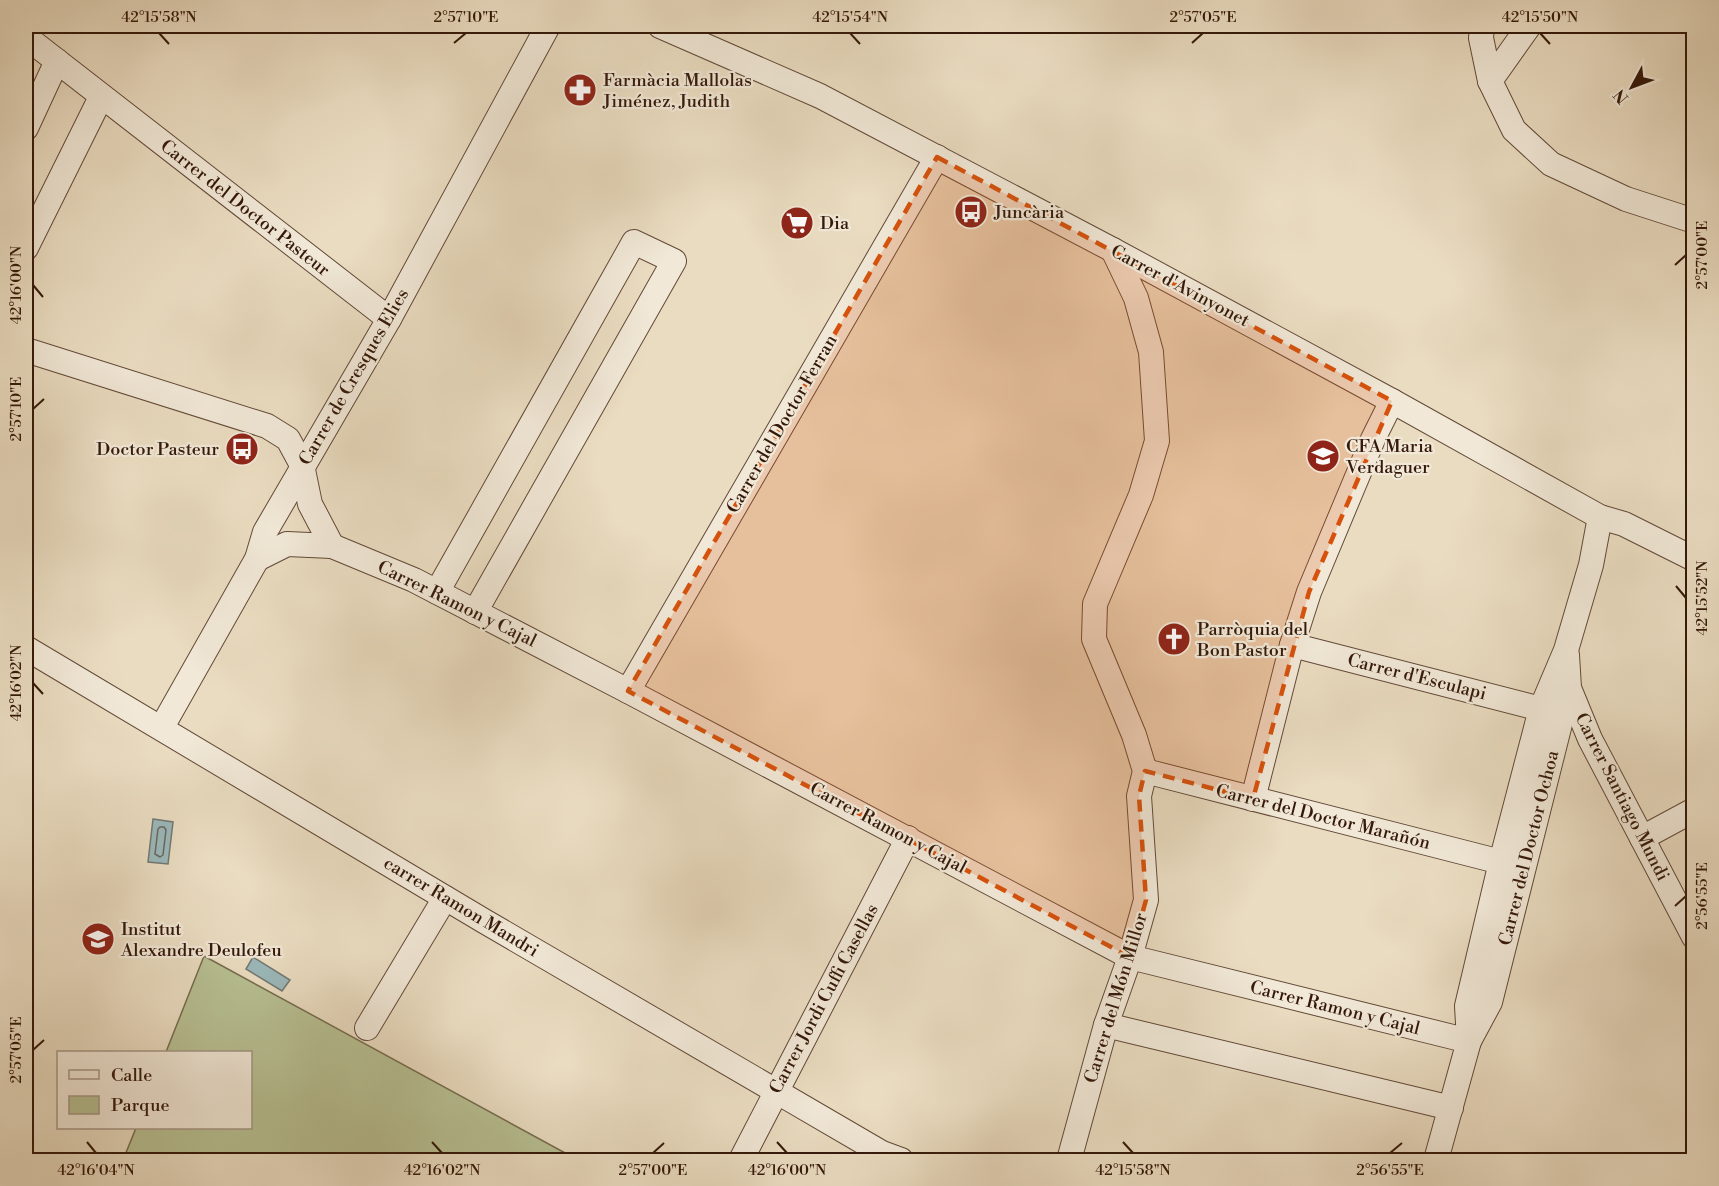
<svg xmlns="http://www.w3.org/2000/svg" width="1719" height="1186" font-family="'Libre Bodoni',serif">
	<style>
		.green { fill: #b7c093; stroke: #766c4e; stroke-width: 1.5 }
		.water { fill: #9bb9bb; stroke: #727974; stroke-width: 1.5 }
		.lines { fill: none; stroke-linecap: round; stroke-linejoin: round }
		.shore { stroke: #686862; stroke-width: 1.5 }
		.street-casing { stroke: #624937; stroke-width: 26 }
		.street { stroke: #f1e8d7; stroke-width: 24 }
		.marked { fill: #d6520c; fill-opacity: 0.2; stroke: #d6520c; stroke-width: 4.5; stroke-dasharray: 12 8; stroke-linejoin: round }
		.ticks { fill: none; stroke: #341809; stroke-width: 2 }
		.labels { text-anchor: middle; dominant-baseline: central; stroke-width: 4.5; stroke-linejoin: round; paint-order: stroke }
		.poi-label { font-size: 18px; fill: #341809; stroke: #f1e8d7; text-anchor: start }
		.street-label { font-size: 18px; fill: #341809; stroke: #f1e8d7 }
		.neatline { fill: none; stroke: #341809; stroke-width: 2 }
		.ticks-label { font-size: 15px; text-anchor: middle; fill: #341809 }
	</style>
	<rect width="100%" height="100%" fill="#eadcc1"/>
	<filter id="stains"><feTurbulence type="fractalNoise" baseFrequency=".00333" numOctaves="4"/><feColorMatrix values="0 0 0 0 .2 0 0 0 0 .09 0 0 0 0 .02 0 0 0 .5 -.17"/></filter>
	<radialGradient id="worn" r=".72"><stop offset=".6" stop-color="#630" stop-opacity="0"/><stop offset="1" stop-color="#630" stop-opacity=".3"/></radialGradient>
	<!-- green -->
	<polygon class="green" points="204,956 578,1160 123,1160 136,1128 250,1128 250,1052 166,1052"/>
	<!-- water -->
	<g class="water">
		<polygon points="153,819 173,822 168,864 148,862"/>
		<polygon points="253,957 290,980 282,991 246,969"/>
	</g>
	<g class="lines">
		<!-- shore -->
		<polygon class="shore" points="160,827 164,827 166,830 163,855 160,857 155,854 158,829"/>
		<!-- street casing -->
		<g class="street-casing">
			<g id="street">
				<polyline points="660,26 820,96 1113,250 1392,401 1600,517 1624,524 1694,559"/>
				<polyline points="1482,26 1481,38 1490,81 1514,130 1551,164 1626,199 1694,221"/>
				<polyline points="26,37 389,319"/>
				<polyline points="1490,81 1529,26"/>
				<polyline points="26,128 57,61"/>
				<polyline points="26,248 101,97"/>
				<polyline points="26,350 267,426 288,439 302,465 310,504 332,546"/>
				<polyline points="257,559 287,544 332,546 414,580 628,691 1130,957 1469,1041"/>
				<polyline points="437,592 634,242 674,261 475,612"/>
				<polyline points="1292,645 1541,709"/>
				<polyline points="26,648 484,921 882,1153 901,1160"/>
				<polyline points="1569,688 1590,739 1694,937"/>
				<polyline points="628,691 937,157"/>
				<polyline points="162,727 257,559 265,532 389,319 548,26"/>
				<polyline points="1145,771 1501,862"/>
				<polyline points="1253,799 1292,645 1309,592 1373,439 1392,401"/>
				<polyline points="1642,838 1694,810"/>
				<polyline points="1106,1025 1451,1108"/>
				<polyline points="367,1028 445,898"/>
				<polyline points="1469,1041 1467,1006 1501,862 1541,709 1566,650 1591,565 1600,517"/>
				<polyline points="741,1160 908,838"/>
				<polyline points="1069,1160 1106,1025 1130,957 1146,900 1139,796 1145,771 1134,735 1094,639 1095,604 1141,495 1157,441 1151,352 1136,298 1113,250"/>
				<polyline points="1436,1160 1469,1041 1490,1002 1569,688 1567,655"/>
			</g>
		</g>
		<!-- street -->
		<use href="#street" class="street"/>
	</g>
	<!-- marked area -->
	<path class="marked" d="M 937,157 L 1392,401 L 1309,592 L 1253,799 L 1145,771 L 1139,796 L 1146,900 L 1130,957 L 628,691 Z"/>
	<!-- ticks -->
	<path class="ticks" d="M 159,33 L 169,44M 850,33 L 860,44M 1540,33 L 1550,44M 454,43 L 466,33M 1192,43 L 1203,33M 1675,265 L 1686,255M 33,285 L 43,297M 33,409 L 44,399M 1676,586 L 1686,598M 33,683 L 43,694M 1675,906 L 1686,896M 33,1050 L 44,1040M 87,1142 L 96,1153M 432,1142 L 442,1153M 777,1142 L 787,1153M 1123,1142 L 1133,1153M 653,1153 L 664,1143M 1390,1153 L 1402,1143"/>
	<!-- icons -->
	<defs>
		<g id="pharmacy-disc" transform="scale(1.725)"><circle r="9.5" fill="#8f2418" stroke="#f1e8d7"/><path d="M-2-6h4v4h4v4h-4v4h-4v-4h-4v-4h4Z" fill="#fff"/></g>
		<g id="bus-disc" transform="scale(1.725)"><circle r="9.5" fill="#8f2418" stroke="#f1e8d7"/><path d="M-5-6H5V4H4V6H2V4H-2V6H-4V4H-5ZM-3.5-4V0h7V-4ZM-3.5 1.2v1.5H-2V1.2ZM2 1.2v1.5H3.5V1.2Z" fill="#fff"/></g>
		<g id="supermarket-disc" transform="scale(1.725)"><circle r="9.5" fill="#8f2418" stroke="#f1e8d7"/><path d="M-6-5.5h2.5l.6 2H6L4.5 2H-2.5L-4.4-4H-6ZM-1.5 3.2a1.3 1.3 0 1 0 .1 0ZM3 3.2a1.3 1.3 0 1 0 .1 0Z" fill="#fff"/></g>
		<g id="school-disc" transform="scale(1.725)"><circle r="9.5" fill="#8f2418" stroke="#f1e8d7"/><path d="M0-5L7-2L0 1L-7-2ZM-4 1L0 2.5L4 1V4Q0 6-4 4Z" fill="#fff"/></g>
		<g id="church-disc" transform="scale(1.725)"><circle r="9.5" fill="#8f2418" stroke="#f1e8d7"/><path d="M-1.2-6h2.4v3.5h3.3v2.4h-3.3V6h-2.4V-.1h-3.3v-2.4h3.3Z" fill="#fff"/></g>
	</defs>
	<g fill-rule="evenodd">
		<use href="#pharmacy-disc" x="580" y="90"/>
		<use href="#bus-disc" x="971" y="212"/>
		<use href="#supermarket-disc" x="797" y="223"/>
		<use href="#bus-disc" x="242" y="449"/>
		<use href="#school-disc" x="1323" y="456"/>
		<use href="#church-disc" x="1174" y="639"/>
		<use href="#school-disc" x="98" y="939"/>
	</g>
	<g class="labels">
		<!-- poi labels -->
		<g class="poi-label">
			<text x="603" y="80">Farmàcia Mallolas<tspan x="603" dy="21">Jiménez, Judith</tspan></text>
			<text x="994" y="212">Juncària</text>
			<text x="820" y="223">Dia</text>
			<text x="1346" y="446">CFA Maria<tspan x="1346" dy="21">Verdaguer</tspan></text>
			<text x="219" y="449" text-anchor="end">Doctor Pasteur</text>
			<text x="1197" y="629">Parròquia del<tspan x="1197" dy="21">Bon Pastor</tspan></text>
			<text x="121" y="929">Institut<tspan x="121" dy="21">Alexandre Deulofeu</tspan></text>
		</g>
		<!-- street labels -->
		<g class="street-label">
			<text transform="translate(245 208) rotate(38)">Carrer del Doctor Pasteur</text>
			<text transform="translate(1180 286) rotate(28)">Carrer d'Avinyonet</text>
			<text transform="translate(354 377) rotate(-60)">Carrer de Cresques Elies</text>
			<text transform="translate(782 424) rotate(-60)">Carrer del Doctor Ferran</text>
			<text transform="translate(457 604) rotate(26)">Carrer Ramon y Cajal</text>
			<text transform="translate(1417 677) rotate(14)">Carrer d'Esculapi</text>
			<text transform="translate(1622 797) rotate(63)">Carrer Santiago Mundi</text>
			<text transform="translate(1323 817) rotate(14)">Carrer del Doctor Marañón</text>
			<text transform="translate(888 828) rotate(28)">Carrer Ramon y Cajal</text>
			<text transform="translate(1529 848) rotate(-76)">Carrer del Doctor Ochoa</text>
			<text transform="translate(461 907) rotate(31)">carrer Ramon Mandri</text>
			<text transform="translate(1116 998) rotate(-73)">Carrer del Món Millor</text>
			<text transform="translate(824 999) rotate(-62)">Carrer Jordi Cuffi Casellas</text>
			<text transform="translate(1335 1008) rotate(14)">Carrer Ramon y Cajal</text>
		</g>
	</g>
	<!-- margin -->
	<rect width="1719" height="1186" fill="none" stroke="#eadcc1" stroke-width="66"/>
	<!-- legend -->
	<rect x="57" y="1051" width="195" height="78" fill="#f1e8d7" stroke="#a59585" stroke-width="1.5"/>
	<rect x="69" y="1070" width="30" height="9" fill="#f1e8d7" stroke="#a59585" stroke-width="1.5"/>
	<text x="111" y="1081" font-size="18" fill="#341809">Calle</text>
	<rect x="69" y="1096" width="30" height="18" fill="#b7c093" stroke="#a59585" stroke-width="1.5"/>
	<text x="111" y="1111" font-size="18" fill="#341809">Parque</text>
	<!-- north arrow -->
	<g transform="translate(1632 87) rotate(229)" stroke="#f1e8d7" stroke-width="4.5" paint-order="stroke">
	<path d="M0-4.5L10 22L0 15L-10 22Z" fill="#341809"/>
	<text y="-9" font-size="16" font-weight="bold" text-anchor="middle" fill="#341809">N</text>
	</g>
	<rect x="33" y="33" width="1653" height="1120" class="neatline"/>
	<g class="ticks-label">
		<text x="159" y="22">42°15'58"N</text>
		<text x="466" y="22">2°57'10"E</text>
		<text x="850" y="22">42°15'54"N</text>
		<text x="1203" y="22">2°57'05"E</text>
		<text x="1540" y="22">42°15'50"N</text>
		<text transform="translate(1702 255) rotate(-90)" y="5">2°57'00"E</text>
		<text transform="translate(16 285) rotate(-90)" y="5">42°16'00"N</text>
		<text transform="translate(16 409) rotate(-90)" y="5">2°57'10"E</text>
		<text transform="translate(1702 598) rotate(-90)" y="5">42°15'52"N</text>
		<text transform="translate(16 683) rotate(-90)" y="5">42°16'02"N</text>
		<text transform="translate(1702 896) rotate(-90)" y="5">2°56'55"E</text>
		<text transform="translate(16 1050) rotate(-90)" y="5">2°57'05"E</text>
		<text x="96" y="1175">42°16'04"N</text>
		<text x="442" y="1175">42°16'02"N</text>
		<text x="653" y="1175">2°57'00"E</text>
		<text x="787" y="1175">42°16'00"N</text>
		<text x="1133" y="1175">42°15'58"N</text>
		<text x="1390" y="1175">2°56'55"E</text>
	</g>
	<rect width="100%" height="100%" filter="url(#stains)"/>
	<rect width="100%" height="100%" fill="url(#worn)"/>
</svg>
